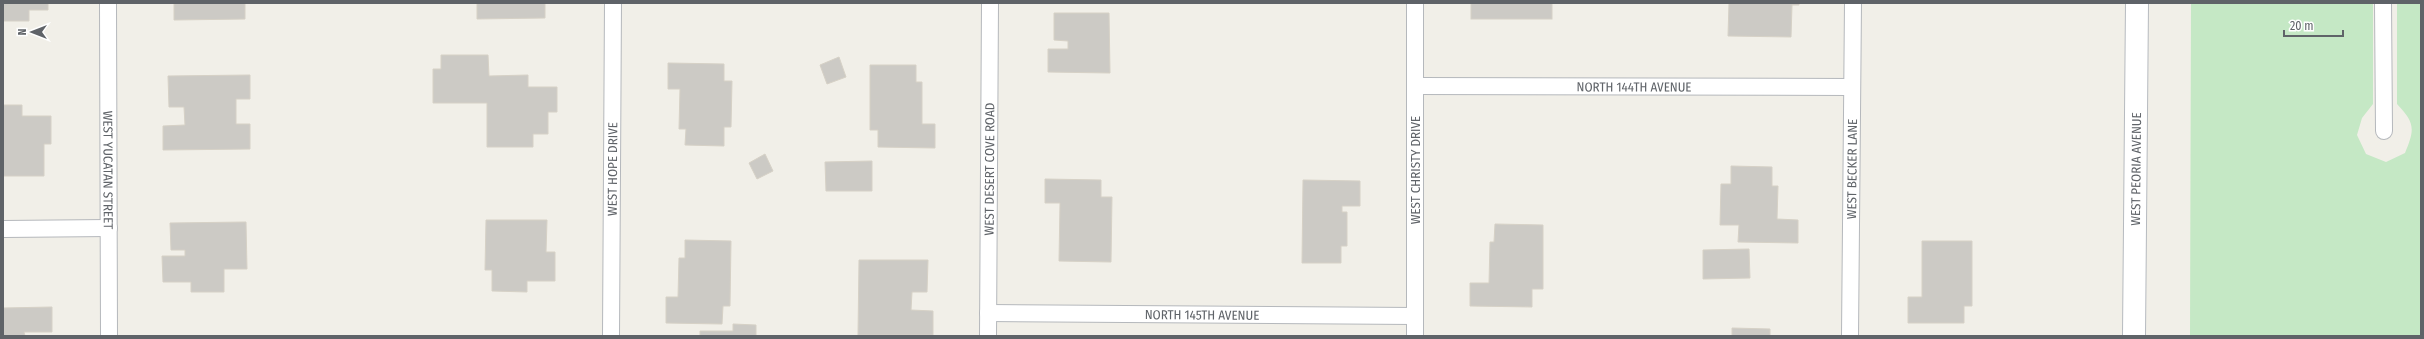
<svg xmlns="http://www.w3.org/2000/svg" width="2424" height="339" font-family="'Fira Sans Condensed',sans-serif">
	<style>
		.green { fill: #c5e8c5 }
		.building { fill: #cccac5; stroke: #d6d1c6 }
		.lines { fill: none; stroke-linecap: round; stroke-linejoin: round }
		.street-casing { stroke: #b5b8bc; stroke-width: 18 }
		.secondary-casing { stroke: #b6babf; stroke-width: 24 }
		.street { stroke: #fff; stroke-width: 16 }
		.secondary { stroke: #fff; stroke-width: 22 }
		.labels { text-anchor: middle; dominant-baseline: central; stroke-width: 3; stroke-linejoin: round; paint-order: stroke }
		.street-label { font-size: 13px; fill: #5f6368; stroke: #fff }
	</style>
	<rect width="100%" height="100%" fill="#f1efe8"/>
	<!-- green -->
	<path class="green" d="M 2191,3 L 2373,3 L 2373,104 L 2362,118 L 2357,135 L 2366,154 L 2386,162 L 2405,153 C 2415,129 2415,123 2397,104 L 2397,3 L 2421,3 L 2421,336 L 2190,336 Z"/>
	<!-- building -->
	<g class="building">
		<polygon points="3,3 48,3 48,10 29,10 29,21 3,21"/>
		<polygon points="174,3 245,3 245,19 174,20"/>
		<polygon points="477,3 545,3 545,18 477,19"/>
		<rect x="1471" y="3" width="81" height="16"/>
		<polygon points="1729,3 1799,3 1799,5 1792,5 1791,37 1728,36"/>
		<polygon points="1054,13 1109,13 1110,73 1048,72 1048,49 1068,49 1068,41 1054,40"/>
		<polygon points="441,55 488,55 489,76 528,75 528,87 557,87 557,112 548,112 548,134 533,134 533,147 487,147 487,103 433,103 433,69 441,69"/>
		<polygon points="839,57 846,77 827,84 820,65"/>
		<polygon points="668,63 724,64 724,81 732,81 731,127 724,127 724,146 685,145 686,129 679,129 680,89 668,89"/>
		<polygon points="870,65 916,65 916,82 922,82 922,124 935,124 935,148 878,147 878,130 870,130"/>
		<polygon points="250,75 250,99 236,99 236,124 250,124 250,149 163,150 163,126 185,125 184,107 169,107 168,76"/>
		<polygon points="3,105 22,105 22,116 51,116 51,144 44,144 44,176 3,176"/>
		<polygon points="765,154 773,171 757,179 749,163"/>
		<polygon points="872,161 872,191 826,191 825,162"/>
		<polygon points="1731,166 1772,167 1772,186 1778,186 1777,219 1798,220 1798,243 1738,242 1739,225 1720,225 1721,184 1731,184"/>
		<polygon points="1045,179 1101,180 1101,197 1112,197 1111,262 1059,261 1060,203 1045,203"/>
		<polygon points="1303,180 1360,181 1360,206 1342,206 1342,212 1347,212 1347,246 1341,246 1341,263 1302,263"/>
		<polygon points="486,220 547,220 546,252 555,252 555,281 527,281 527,292 492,291 492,270 485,270"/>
		<polygon points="246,222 247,269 224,269 224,292 191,292 191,282 163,282 162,256 185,256 185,250 171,250 170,223"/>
		<polygon points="1495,224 1543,225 1543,289 1532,289 1532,307 1470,306 1470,283 1489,283 1490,242 1494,242"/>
		<polygon points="685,240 731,241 730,306 723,306 722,324 666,323 666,297 678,297 679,258 685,258"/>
		<polygon points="1922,241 1972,241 1972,306 1964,306 1964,323 1908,323 1908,297 1922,297"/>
		<polygon points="1749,249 1750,278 1703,279 1703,250"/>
		<polygon points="859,260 928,260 927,292 912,292 911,310 933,311 933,335 858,335"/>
		<polygon points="52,307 52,332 24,332 25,336 3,336 3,308"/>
		<polygon points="733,324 756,325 756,336 700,336 700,331 733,331"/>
		<polygon points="1732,328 1770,329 1770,336 1732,336"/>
	</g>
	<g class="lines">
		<!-- street casing -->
		<g class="street-casing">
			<g id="street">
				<path id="s1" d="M 108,3 L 109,336"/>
				<polyline points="2383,3 2384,131"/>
				<path id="s2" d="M 1416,86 L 1852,87"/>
				<polyline points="3,229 109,228"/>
				<path id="s3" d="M 988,313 L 1415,316"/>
				<path id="s4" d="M 611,336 L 613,3"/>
				<path id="s5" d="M 988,336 L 990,3"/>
				<polyline points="1415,336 1415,3"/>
				<path id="s6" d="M 1850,336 L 1853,3"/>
			</g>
		</g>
		<!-- secondary casing -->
		<g class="secondary-casing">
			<g id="secondary">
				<path id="s7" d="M 2134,336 L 2137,3"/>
			</g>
		</g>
		<!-- street -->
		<use href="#street" class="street"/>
		<!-- secondary -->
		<use href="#secondary" class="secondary"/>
	</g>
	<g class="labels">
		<!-- street labels -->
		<g class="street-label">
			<text stroke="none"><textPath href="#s2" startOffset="218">NORTH 144TH AVENUE</textPath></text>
			<text stroke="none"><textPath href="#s5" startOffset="167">WEST DESERT COVE ROAD</textPath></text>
			<text stroke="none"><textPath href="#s6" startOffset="167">WEST BECKER LANE</textPath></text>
			<text stroke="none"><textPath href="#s1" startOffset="167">WEST YUCATAN STREET</textPath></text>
			<text stroke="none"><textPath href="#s4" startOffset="167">WEST HOPE DRIVE</textPath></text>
			<text transform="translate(1415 170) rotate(-90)">WEST CHRISTY DRIVE</text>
			<text stroke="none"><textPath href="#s7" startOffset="167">WEST PEORIA AVENUE</textPath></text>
			<text stroke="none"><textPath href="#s3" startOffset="214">NORTH 145TH AVENUE</textPath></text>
		</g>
	</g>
	<!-- border -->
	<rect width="2424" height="339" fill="none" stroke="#5f6368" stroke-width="8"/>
	<!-- north arrow -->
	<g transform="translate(32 32) rotate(270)" stroke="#ffffff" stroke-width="3" paint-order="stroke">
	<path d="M0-3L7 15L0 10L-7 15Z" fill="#5f6368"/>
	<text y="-6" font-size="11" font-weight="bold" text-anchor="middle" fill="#5f6368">N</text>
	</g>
	<!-- scale -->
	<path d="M2284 30v6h59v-6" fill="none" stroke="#5f6368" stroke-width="2"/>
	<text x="2290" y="30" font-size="12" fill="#5f6368" stroke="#ffffff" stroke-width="3" paint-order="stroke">20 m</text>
</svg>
